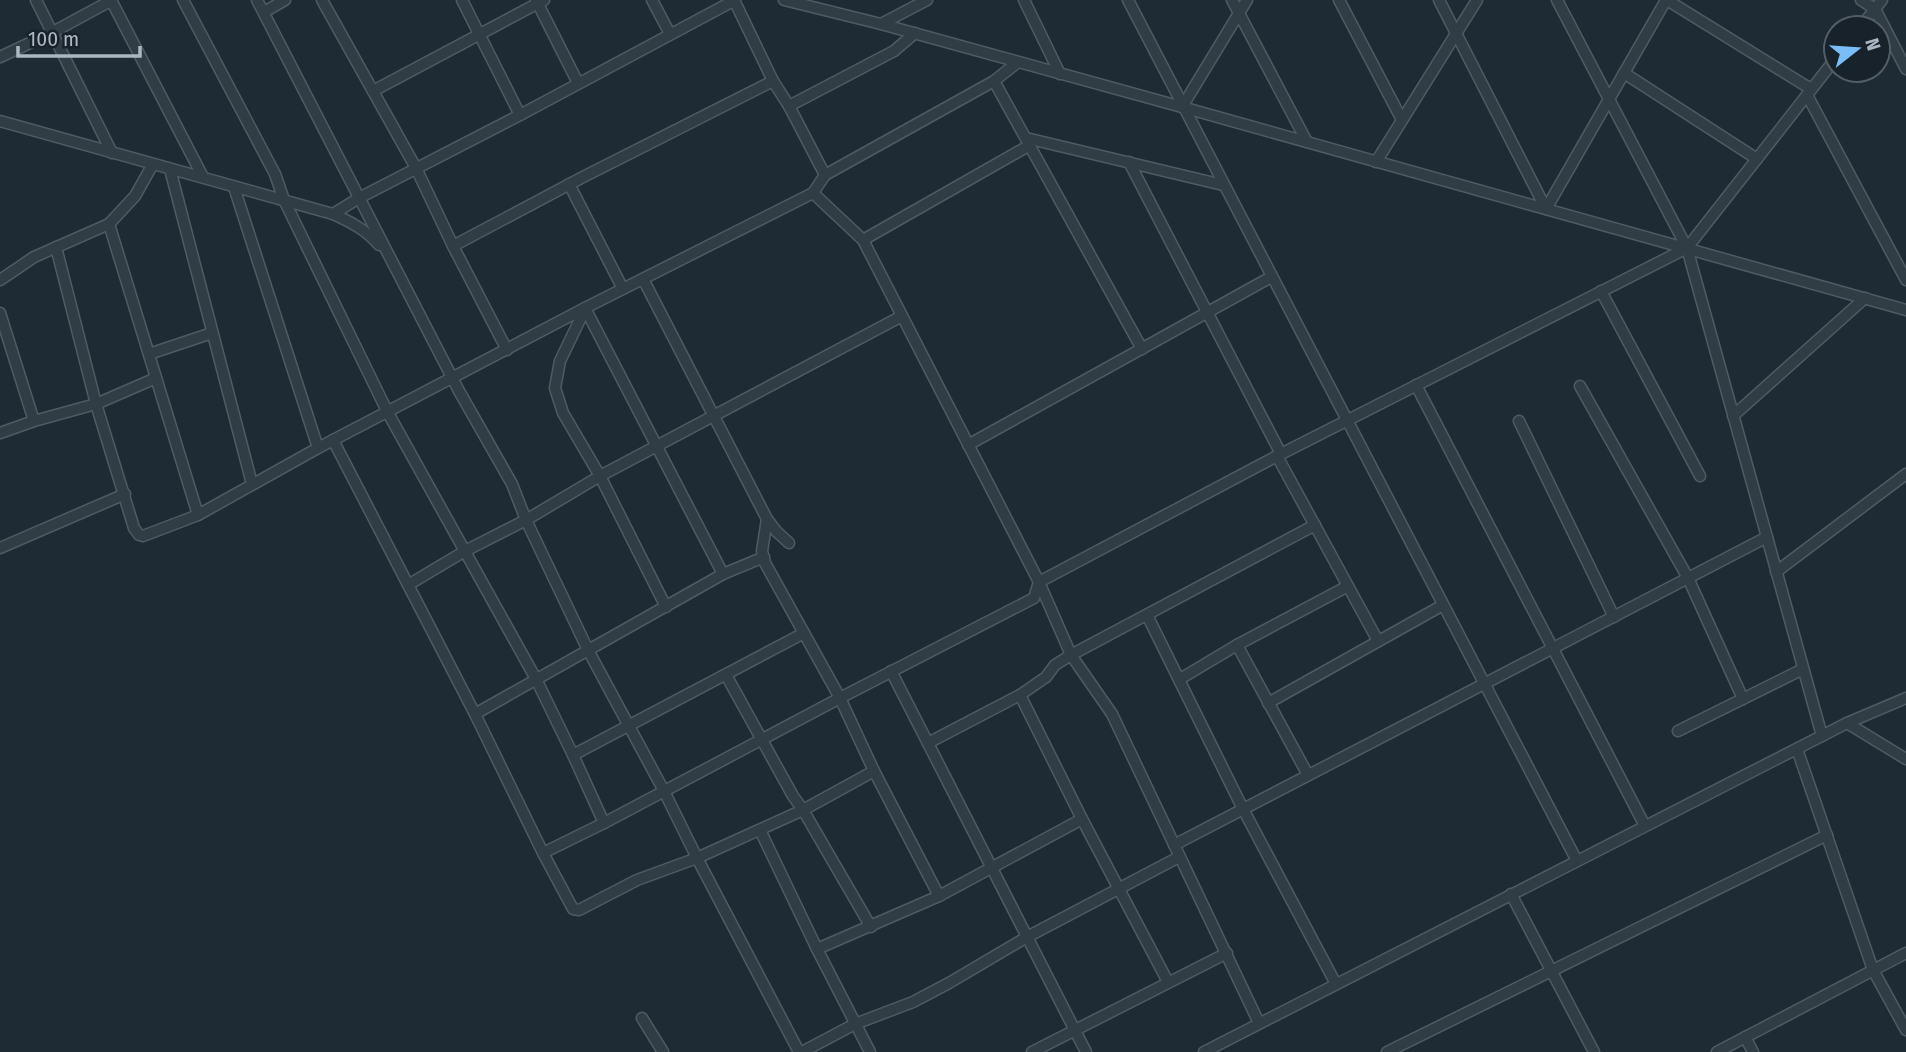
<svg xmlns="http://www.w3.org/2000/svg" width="1906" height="1052" font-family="'Fira Sans Condensed',sans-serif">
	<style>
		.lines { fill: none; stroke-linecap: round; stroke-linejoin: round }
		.minor-casing { stroke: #4f5b64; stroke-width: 13 }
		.minor { stroke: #313d45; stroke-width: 10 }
	</style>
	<rect width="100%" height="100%" fill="#1e2b35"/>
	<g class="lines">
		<!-- minor casing -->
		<g class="minor-casing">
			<g id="minor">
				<polyline points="36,0 112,153"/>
				<polyline points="111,0 203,177"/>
				<polyline points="183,0 275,174 284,200 388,413 536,679 573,755 804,633"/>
				<polyline points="257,0 459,391 512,484 526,520 588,650 664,791 697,858 799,1052"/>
				<polyline points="322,0 416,168 453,246 507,350"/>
				<polyline points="462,0 520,115"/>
				<polyline points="536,0 578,83"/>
				<polyline points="652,0 670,34"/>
				<polyline points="734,0 773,81 789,106 825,175 813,193 863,240 1039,582 1071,655 1112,714 1259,1023"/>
				<polyline points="784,0 881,24 1182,107 1906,310"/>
				<polyline points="1024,0 1060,74"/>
				<polyline points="1128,0 1577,861"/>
				<polyline points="1232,0 1307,142"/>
				<polyline points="1339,0 1402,120"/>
				<polyline points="1439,0 1546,209 1666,0"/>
				<polyline points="1557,0 1687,248 1822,736"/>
				<polyline points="1667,0 1811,89"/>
				<polyline points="1861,0 1875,9 1906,69"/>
				<polyline points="264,12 285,0"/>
				<polyline points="881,24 927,0"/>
				<polyline points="1860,28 1882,0"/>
				<polyline points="0,57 53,32 112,0"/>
				<polyline points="1624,73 1757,159"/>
				<polyline points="994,81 1142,349"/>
				<polyline points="373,91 544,0"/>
				<polyline points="1807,95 1906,280"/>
				<polyline points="789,106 894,51 915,33"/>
				<polyline points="1182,107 1247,0"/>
				<path d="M 0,121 L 333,214 C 351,222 366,230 379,245"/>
				<polyline points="1026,138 1223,185"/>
				<polyline points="1129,162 1281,454"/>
				<polyline points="1376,162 1477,0"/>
				<polyline points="170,169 252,484"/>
				<polyline points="825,175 994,81 1018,62"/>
				<polyline points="569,184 623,289"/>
				<polyline points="234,187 318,448"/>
				<polyline points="333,214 359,198 520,115 735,0"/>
				<polyline points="109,224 198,515"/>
				<polyline points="863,240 1030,145"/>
				<polyline points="453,246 583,177 773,81"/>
				<polyline points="56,247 96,404 134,528 139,535 143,536 198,515 318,448 585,308 813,193"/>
				<polyline points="643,279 767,519 776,531 789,543"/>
				<polyline points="0,280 34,257 109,224 135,196 153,164"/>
				<polyline points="1601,291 1700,476"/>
				<polyline points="585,308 723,574"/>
				<polyline points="585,309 560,361 555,388 563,413 600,476 666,607"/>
				<polyline points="0,313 34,421"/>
				<polyline points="149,354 212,333"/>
				<polyline points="1416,385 1645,826"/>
				<polyline points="1580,386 1688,578 1743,699"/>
				<polyline points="1733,416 1865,298"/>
				<polyline points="1519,421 1614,617"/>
				<polyline points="0,433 34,421 96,404 156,378"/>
				<polyline points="333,440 475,714 543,853 604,823"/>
				<polyline points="968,445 1271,277"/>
				<polyline points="1277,456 1378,641"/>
				<polyline points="767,519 762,551 765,563 840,698 874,771 939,896"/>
				<polyline points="0,548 125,494"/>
				<polyline points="1776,572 1906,474"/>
				<polyline points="408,585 465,551 526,520 600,476 902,316"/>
				<polyline points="1147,615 1243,809 1336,984"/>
				<polyline points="1237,645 1308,775"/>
				<polyline points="891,671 1086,1052"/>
				<polyline points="726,675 793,796 803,810 871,927"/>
				<polyline points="1180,679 1237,645 1348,586"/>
				<polyline points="1020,695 1082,819 1168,982"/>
				<polyline points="1268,703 1443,605"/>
				<polyline points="475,714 723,574 764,557"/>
				<polyline points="1847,723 1906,759"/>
				<polyline points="1678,731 1803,669"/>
				<polyline points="928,743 1020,695 1046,677 1055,665 1071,655 1315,525"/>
				<polyline points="1797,749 1873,970 1906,1030"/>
				<polyline points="573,755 604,823 840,698 1034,598 1039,582 1277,456 1687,248 1836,58"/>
				<polyline points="760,830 817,949 870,1052"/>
				<polyline points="1174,845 1767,537"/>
				<polyline points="543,853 573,909 579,910 637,880 697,858 803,810 874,771"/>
				<polyline points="1511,894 1594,1052"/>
				<polyline points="817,949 939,896 1082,819"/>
				<polyline points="642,1018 663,1052"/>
				<polyline points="1745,1037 1753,1052"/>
				<polyline points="802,1052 855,1024 913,1002 949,983 1027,937 1179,857"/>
				<polyline points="1032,1052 1227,953"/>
				<polyline points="1204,1052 1847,723 1906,698"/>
				<polyline points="1387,1052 1827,835"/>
				<polyline points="1717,1052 1906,953"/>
			</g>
		</g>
		<!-- minor -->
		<use href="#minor" class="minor"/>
	</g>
	<!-- north arrow -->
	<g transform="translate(1857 49) rotate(73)"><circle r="33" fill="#17222a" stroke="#525e67" stroke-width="2"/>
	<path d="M0-5L12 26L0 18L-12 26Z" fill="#7abef9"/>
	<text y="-10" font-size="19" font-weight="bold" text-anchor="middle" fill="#abb8c3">N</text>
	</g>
	<!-- scale -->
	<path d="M18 46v10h122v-10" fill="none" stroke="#abb8c3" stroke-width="3.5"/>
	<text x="28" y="46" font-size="21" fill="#abb8c3" stroke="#17222a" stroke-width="5" paint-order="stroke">100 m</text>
</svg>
